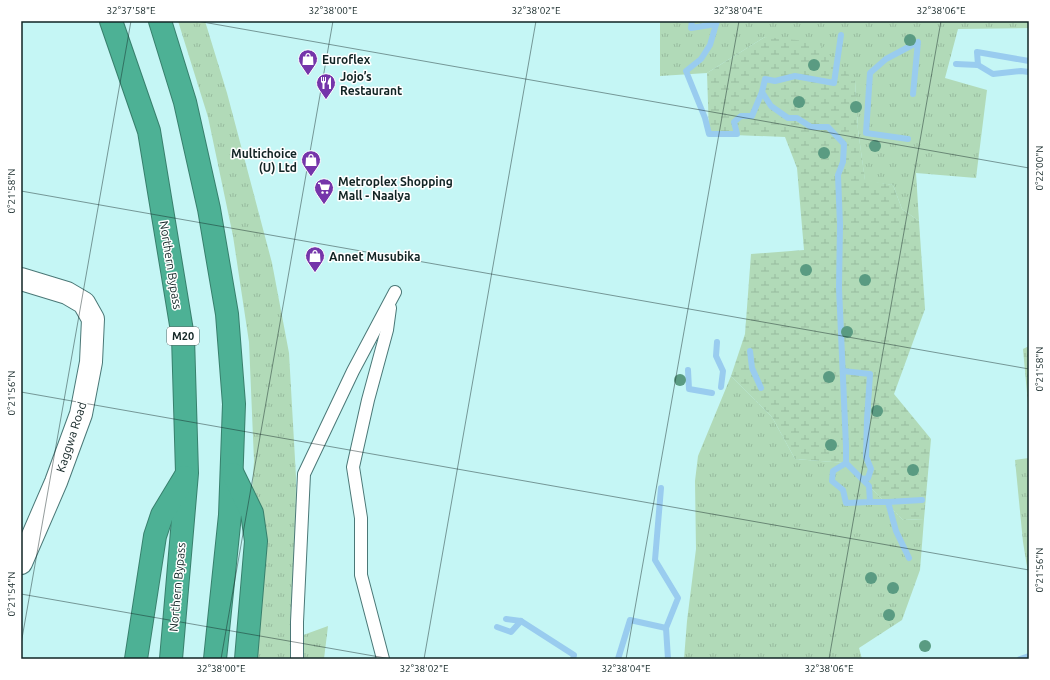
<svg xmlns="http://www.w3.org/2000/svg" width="1050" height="680" font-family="Ubuntu,sans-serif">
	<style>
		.grass { fill: url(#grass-tufts) }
		.wetland { fill: url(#wetland-marsh) }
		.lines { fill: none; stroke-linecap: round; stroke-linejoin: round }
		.stream { stroke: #99ccef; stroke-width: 6 }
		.lane-casing { stroke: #4b7877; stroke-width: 14 }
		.street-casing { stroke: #4b7877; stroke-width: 24 }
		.highway-casing { stroke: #38806d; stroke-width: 24 }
		.lane { stroke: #fff; stroke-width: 12 }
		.street { stroke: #fff; stroke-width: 22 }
		.highway { stroke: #4db195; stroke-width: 22 }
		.tree { fill: #5a9b82 }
		.ticks { fill: none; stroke: #112424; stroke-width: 1; stroke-opacity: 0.45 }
		.labels { text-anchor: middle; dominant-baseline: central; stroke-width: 3; stroke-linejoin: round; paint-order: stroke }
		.shield { fill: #fff; stroke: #586666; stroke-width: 1 }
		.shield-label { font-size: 11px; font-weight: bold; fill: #112424 }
		.poi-label { font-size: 12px; font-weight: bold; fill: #112424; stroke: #fff; text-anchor: start }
		.street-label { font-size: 12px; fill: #112424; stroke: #fff }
		.neatline { fill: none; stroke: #112424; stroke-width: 1.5 }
		.ticks-label { font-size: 10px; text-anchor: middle; fill: #112424 }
	</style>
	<defs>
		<pattern id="grass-tufts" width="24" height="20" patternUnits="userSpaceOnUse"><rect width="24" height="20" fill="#b1dab8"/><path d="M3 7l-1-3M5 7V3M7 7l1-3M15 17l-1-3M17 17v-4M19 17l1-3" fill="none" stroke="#97bb9e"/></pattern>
		<pattern id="wetland-marsh" width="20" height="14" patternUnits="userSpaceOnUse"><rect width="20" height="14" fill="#b1dab8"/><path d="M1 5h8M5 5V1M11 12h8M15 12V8" fill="none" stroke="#97bb9e"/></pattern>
	</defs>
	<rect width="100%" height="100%" fill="#c5f6f5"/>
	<!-- grass -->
	<g class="grass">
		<polygon points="178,21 205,21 227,93 272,263 289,353 296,477 295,638 328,626 324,659 239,659 248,548 254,461 249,342 233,236 208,117"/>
		<polygon points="660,21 1029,21 1029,28 958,29 945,78 987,90 976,178 916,173 919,221 902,209 893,185 865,181 858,130 855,81 765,37 707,73 660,76"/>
		<polygon points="1029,346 1029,415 1023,349"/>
		<polygon points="731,376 772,417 795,459 846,463 903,520 924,519 920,570 902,620 859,648 862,659 684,659 687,621 696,549 695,481 698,456"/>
		<polygon points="1029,458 1029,579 1023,542 1015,460"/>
	</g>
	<!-- wetland -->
	<polygon class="wetland" points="765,37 817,42 855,81 858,130 865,180 893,185 902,209 919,221 925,309 894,394 931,439 924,519 903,520 846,463 795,459 772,417 731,376 745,334 751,254 804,250 797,168 785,137 709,134 707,73"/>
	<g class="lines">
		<!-- stream -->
		<g class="stream">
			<polyline points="692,21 691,28 716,24"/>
			<polyline points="717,21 710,45 701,59 686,71 705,118 709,134 737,134 734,122 741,116 752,116 762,92 771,106 788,118 797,118 811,127 828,127 844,144 843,162 838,175 840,225 839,288 846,446 846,463 833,471 832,481 843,490 846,503 870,502 869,486 846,463"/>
			<polyline points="956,64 978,65 993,74 1021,71 1029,72"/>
			<polyline points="978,65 977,52 1029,61"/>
			<polyline points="762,92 765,79 775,81 795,76 834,83 841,35"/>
			<polyline points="908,139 866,133 870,73 886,59 918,42 913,94"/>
			<polyline points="717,342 716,356 723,371 721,387"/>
			<polyline points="750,351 752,368 761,388"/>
			<polyline points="688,370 689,389 712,393"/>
			<polyline points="843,371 870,374 867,420 866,457 871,469 868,478 863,479"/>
			<polyline points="661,488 655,560 678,598 666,628 668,659"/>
			<polyline points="870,502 888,502 922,500"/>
			<polyline points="888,502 896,531 909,558"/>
			<polyline points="506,619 521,621 574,655 573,659"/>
			<polyline points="497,627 511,632 521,621"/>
			<polyline points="618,659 630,620 666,628"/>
			<polyline points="1020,659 1029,656"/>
		</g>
		<!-- lane casing -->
		<g class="lane-casing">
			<g id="lane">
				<polyline points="297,659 297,622 304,474 353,371 395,292"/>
				<polyline points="383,659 361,575 361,518 353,467 368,400 387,330 390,308"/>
			</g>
		</g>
		<!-- street casing -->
		<g class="street-casing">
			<polyline id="street" points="21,279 67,293 84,303 93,319 91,362 81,414 56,482 21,563"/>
		</g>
		<!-- highway casing -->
		<g class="highway-casing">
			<g id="highway">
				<polyline points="111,21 149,131 183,337 187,473 171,659"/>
				<polyline points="160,21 185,102 209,209 227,314 234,404 230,515 215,659"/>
				<polyline points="233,474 252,513 256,541 246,659"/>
				<polyline points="136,659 155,536 162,515 185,477"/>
			</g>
		</g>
		<!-- lane -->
		<use href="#lane" class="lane"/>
		<!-- street -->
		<use href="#street" class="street"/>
		<!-- highway -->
		<use href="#highway" class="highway"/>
	</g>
	<!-- trees -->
	<g class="tree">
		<circle cx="910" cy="40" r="6"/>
		<circle cx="814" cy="65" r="6"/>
		<circle cx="799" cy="102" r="6"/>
		<circle cx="856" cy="107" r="6"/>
		<circle cx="875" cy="146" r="6"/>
		<circle cx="824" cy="153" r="6"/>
		<circle cx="806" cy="270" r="6"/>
		<circle cx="865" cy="280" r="6"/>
		<circle cx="847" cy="332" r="6"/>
		<circle cx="829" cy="377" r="6"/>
		<circle cx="680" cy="380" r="6"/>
		<circle cx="877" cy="411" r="6"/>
		<circle cx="831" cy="445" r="6"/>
		<circle cx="913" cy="470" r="6"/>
		<circle cx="871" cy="578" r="6"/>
		<circle cx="893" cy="588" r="6"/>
		<circle cx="889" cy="615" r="6"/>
		<circle cx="925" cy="646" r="6"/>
	</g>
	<!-- ticks -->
	<path class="ticks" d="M 197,21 L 1029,168M 21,191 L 1029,369M 21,392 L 1029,570M 21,594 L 391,659M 21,644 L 131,21M 221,659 L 333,21M 424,659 L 536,21M 626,659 L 739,21M 829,659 L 941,21"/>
	<!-- icons -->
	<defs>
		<g id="shop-pin" transform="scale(1)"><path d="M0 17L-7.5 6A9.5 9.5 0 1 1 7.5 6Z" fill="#7535aa" stroke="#fff"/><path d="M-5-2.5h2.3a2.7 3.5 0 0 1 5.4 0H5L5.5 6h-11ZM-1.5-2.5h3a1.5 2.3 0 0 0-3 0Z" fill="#fff"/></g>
		<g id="restaurant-pin" transform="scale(1)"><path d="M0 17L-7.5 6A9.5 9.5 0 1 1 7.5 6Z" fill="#7535aa" stroke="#fff"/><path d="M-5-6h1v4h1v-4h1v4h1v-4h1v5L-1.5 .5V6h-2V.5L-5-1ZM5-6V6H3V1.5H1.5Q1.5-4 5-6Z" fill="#fff"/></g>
		<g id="supermarket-pin" transform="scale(1)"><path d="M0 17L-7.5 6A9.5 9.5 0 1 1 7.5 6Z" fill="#7535aa" stroke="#fff"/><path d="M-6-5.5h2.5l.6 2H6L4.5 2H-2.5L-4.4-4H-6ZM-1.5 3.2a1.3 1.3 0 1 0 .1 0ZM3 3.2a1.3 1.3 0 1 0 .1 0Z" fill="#fff"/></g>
	</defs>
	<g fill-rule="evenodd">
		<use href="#shop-pin" x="308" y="59"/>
		<use href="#restaurant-pin" x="326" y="83"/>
		<use href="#shop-pin" x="311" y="160"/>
		<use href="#supermarket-pin" x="324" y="188"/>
		<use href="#shop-pin" x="315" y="256"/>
	</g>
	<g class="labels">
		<!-- shield labels -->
		<rect class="shield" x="167" y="327" width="32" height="18" rx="3"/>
		<g class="shield-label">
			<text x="183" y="336">M20</text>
		</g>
		<!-- poi labels -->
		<g class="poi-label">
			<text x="322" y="59">Euroflex</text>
			<text x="340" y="76">Jojo’s<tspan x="340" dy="14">Restaurant</tspan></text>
			<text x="297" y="153" text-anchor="end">Multichoice<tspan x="297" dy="14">(U) Ltd</tspan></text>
			<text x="338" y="181">Metroplex Shopping<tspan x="338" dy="14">Mall - Naalya</tspan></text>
			<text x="329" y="256">Annet Musubika</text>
		</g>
		<!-- street labels -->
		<g class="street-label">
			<text transform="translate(171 265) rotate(81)">Northern Bypass</text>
			<text transform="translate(71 437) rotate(-72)">Kaggwa Road</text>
			<text transform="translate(177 587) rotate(-85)">Northern Bypass</text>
		</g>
	</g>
	<!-- border -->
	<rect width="1050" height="680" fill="none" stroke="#ffffff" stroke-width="44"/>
	<rect x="22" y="22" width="1006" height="636" class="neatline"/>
	<g class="ticks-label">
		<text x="131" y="14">32°37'58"E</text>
		<text x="333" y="14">32°38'00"E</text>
		<text x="536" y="14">32°38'02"E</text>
		<text x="738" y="14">32°38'04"E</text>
		<text x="941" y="14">32°38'06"E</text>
		<text transform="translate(1039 168) rotate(-90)" y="4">0°22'00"N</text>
		<text transform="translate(11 191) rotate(-90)" y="4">0°21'58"N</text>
		<text transform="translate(1039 369) rotate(-90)" y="4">0°21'58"N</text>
		<text transform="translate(11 393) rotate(-90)" y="4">0°21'56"N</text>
		<text transform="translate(1039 570) rotate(-90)" y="4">0°21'56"N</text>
		<text transform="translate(11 594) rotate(-90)" y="4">0°21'54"N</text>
		<text x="221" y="672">32°38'00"E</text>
		<text x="424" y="672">32°38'02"E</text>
		<text x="626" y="672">32°38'04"E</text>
		<text x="829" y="672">32°38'06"E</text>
	</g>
</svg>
